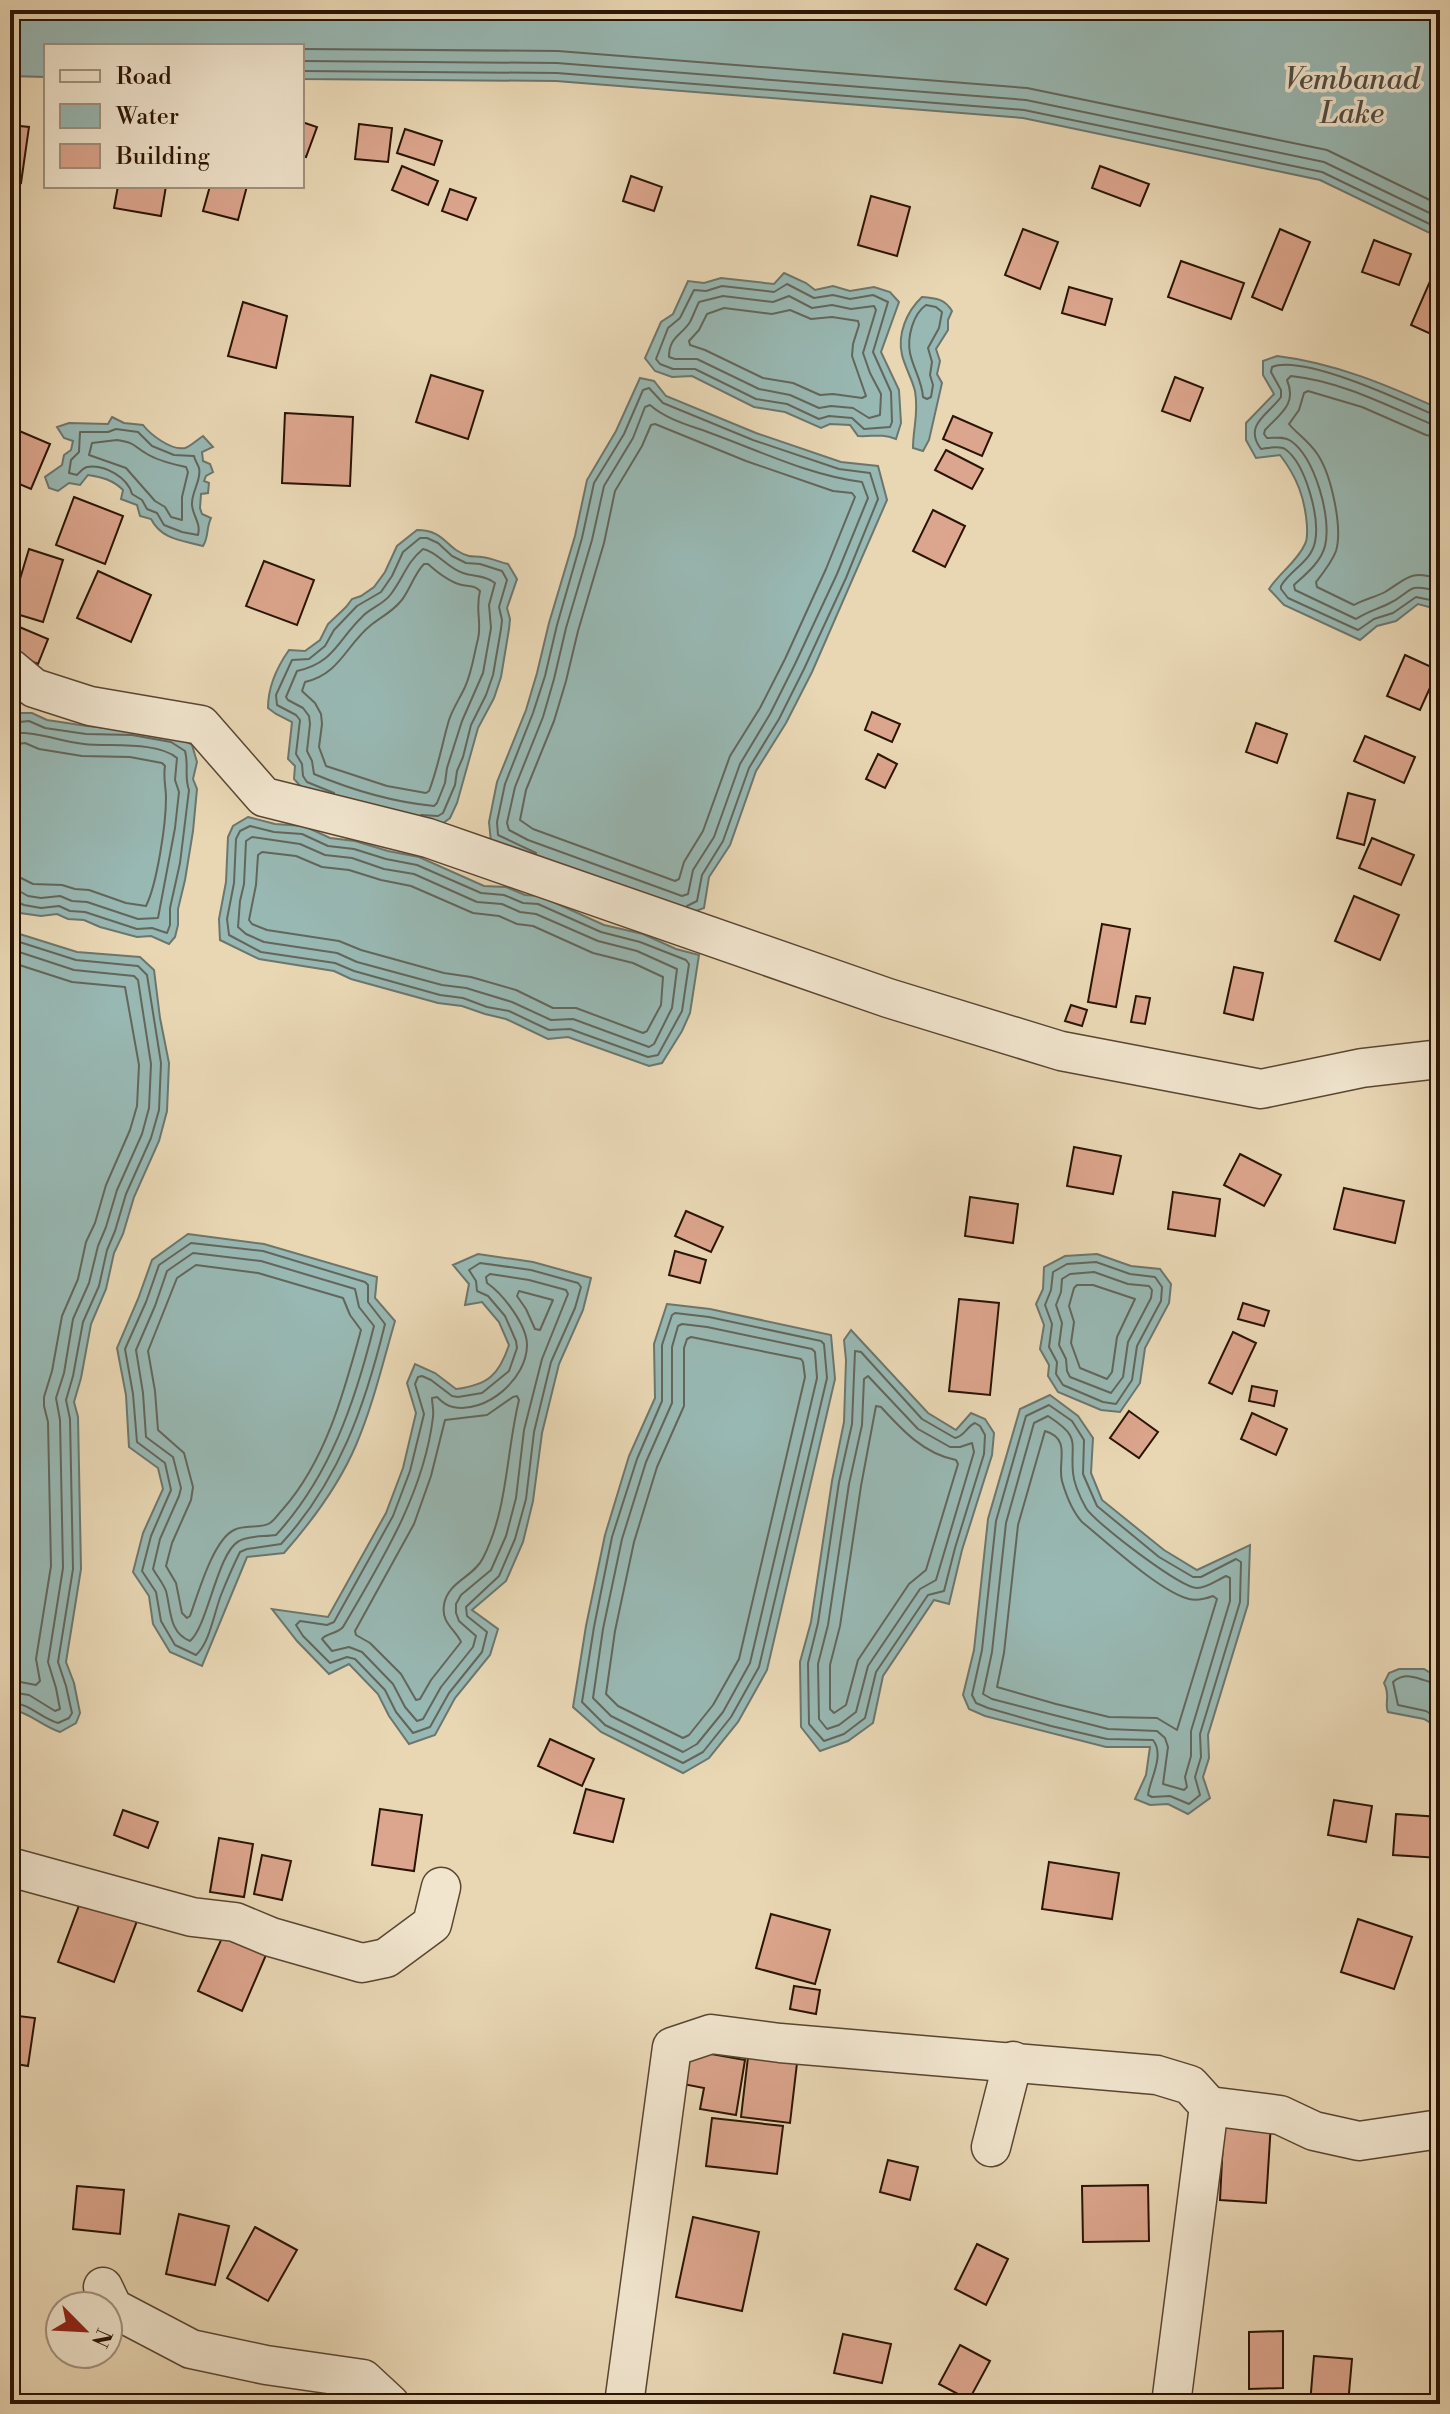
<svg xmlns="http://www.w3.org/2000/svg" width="1450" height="2414" font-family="'Libre Bodoni',serif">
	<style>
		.water { fill: #98b8b3; stroke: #6c766d; stroke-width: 2 }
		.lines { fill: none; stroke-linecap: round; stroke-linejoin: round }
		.shore { stroke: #62665c; stroke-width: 2 }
		.building { fill: #dca58d; stroke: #2b1405; stroke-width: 2 }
		.minor-casing { stroke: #5a4531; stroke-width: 41 }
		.minor { stroke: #f1e5ce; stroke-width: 38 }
		.labels { text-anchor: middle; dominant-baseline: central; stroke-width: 7; stroke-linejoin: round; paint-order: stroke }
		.water-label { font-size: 30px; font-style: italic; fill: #514d42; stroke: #f1e5ce }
	</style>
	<rect width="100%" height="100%" fill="#e9d7b4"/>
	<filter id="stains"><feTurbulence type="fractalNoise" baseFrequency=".0025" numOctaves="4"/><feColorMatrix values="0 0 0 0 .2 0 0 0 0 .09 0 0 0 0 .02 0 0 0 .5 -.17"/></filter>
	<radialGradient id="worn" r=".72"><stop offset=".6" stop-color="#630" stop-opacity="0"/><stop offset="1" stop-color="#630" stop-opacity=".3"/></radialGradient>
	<!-- water -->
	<g class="water">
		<polygon points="10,10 1440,10 1440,238 1320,180 1023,118 556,81 302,79 302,46 46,46 46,77 10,76"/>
		<path d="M 784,273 L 806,283 L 815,290 L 833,286 L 850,291 L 874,287 L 890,292 L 899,302 L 881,352 L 899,390 L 901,423 L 896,439 C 880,433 873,437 858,436 L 850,425 L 830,424 L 821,428 L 785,412 L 754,407 L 692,376 L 672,377 L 655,371 L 645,358 L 661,322 L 673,314 L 688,281 L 704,283 L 721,278 L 774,284 Z"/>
		<path d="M 922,297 C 936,298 945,299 952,311 L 948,320 L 948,330 L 936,349 L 940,361 L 937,374 L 942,383 L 929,440 L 923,451 L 913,448 C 913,427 919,414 915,391 C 912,379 905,367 902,355 C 897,334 907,311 922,297 Z"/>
		<path d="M 1277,356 C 1335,363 1387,385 1440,409 L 1440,610 L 1418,604 L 1396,621 L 1377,626 L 1360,640 L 1284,605 L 1269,589 C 1280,572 1297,562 1305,544 C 1308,538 1307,532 1307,526 C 1305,498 1297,477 1280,455 L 1256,458 L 1246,440 L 1246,423 L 1274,394 L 1263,375 L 1263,361 Z"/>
		<polygon points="640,378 654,381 666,396 756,433 841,462 878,466 887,500 812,672 786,723 756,771 730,845 709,877 704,908 682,916 491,842 489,822 497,782 526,710 537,673 549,623 575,536 587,480 616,431"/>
		<path d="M 112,417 L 124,423 L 143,425 C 150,434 171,451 185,448 C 191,446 198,439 203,436 L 213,447 L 202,452 L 203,461 L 210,464 L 213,472 L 206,476 L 204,481 L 209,483 L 208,493 L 201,494 L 200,508 L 202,514 L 211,518 C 206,528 209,537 203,546 C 182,540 162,540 151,519 L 140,516 L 137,505 L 121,499 L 123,490 C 113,480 102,477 88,475 L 80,485 L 69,483 L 58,491 L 49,488 L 45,477 L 62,465 L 64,455 L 71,450 L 73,441 L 64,438 L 57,427 L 69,423 L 108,424 Z"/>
		<path d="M 417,530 C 446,530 446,550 469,556 C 473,557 478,556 482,557 C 491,558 499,562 508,564 L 517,579 L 507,608 L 510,619 L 509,629 L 501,677 L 494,698 L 478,728 L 457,803 L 450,818 L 442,824 L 302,788 L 294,779 L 295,766 L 288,759 L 292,722 L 276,714 L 268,708 C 268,687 277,667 289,650 L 305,651 L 320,640 L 328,624 L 346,607 L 352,599 L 361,596 L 374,587 L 385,572 L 397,546 Z"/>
		<polygon points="16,713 32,713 47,720 87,726 173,734 192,745 197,762 193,779 197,789 193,831 185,880 178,909 178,925 175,937 169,944 151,936 137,937 100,927 84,920 68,919 57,914 41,916 20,913 10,905 10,716"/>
		<polygon points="248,817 275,824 304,826 330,838 355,841 388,851 419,857 484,886 506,887 525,895 540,896 604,925 643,934 676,949 699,955 690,1013 682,1031 662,1063 649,1066 568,1037 548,1039 506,1019 485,1014 462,1006 438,1003 351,979 334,971 259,959 220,940 219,919 226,882 228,837 233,826"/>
		<path d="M 10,931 L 77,952 L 140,957 L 154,970 L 160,1018 L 169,1063 L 167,1111 L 159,1141 L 134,1197 L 123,1234 L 114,1253 L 106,1289 L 91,1324 L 81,1378 L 74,1402 L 78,1417 L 81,1569 L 66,1662 L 74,1683 L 80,1713 L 76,1723 L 60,1732 C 42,1726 29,1712 10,1709 Z"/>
		<path d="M 188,1234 L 264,1244 L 377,1277 L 375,1298 L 395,1321 C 383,1362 373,1405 356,1445 C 339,1485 313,1520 284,1553 L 247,1557 L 202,1666 L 170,1652 L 153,1624 L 149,1596 L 133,1572 L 143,1533 L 163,1489 L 158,1468 L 129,1447 L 126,1395 L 117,1348 L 138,1299 L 152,1260 Z"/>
		<path d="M 478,1254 L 533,1262 L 591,1278 L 583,1310 L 559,1364 L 542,1433 L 533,1501 L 523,1542 L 506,1581 L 472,1610 L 498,1629 L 490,1655 L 455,1698 L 435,1735 L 409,1744 L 389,1716 L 378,1694 L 349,1664 L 329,1674 L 297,1641 L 272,1609 L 328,1617 L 386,1513 L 403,1468 L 416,1413 L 407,1383 L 415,1364 L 435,1373 L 456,1389 C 488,1385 499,1375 509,1345 L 499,1322 L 482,1302 L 465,1305 L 469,1284 L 453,1265 Z"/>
		<polygon points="1097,1254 1131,1266 1160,1269 1171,1284 1169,1303 1145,1348 1140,1383 1120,1412 1101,1410 1058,1392 1048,1376 1049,1365 1040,1349 1044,1325 1036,1304 1043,1289 1044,1267 1065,1256"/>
		<polygon points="667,1304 710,1309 831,1335 835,1379 767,1670 738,1722 709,1758 683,1773 601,1732 573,1707 586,1626 605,1535 629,1456 655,1398 654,1344"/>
		<polygon points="851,1330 928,1413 956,1430 971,1413 985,1419 994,1433 992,1455 962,1550 949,1604 934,1600 883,1676 873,1723 848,1741 820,1751 801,1727 800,1662 811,1622 832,1481 844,1422 846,1360 844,1340"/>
		<polygon points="1050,1395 1078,1416 1093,1438 1091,1473 1102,1500 1164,1550 1197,1570 1250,1545 1248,1604 1208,1735 1209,1758 1203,1777 1210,1798 1188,1814 1168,1804 1150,1805 1135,1799 1146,1775 1150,1747 1106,1747 985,1716 969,1709 963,1695 974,1650 988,1519 1020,1409"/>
		<path d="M 1399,1669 L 1424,1669 L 1440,1679 L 1440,1746 L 1435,1745 L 1433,1737 L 1434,1725 L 1424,1719 L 1388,1712 C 1384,1703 1391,1696 1384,1683 L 1389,1673 Z"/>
	</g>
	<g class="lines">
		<!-- shore -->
		<g class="shore">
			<polyline points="302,49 558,51 1027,88 1327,150 1440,205"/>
			<polyline points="302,61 557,63 1026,100 1324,162 1440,218"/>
			<polyline points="302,71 557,73 1024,110 1322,172 1440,229"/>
			<polygon points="787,284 814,298 833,295 850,299 873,295 888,302 873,352 891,392 892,422 890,427 864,429 852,418 829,416 819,419 787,404 756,399 695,369 673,369 660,364 656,359 668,328 680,318 694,290 706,291 722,286 774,292"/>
			<path d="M 723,296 L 773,302 L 789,296 L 812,308 L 832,305 L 851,309 L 874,306 L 876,310 L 863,353 L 870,373 L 881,394 L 880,415 L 869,418 L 853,408 L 831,406 L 819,408 L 790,395 L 759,389 L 697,359 L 675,359 L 669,357 C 669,337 681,336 690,322 C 693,316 696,308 699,302 Z"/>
			<path d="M 926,305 L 936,307 L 942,312 L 939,328 L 928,348 L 932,362 L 930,375 L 933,385 L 931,397 L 927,399 L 923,397 C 922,381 913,368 910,353 C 907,337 913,314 926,305 Z"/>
			<polygon points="724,308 772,314 790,310 811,319 832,317 858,321 859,325 853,344 852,356 866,396 862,398 833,394 820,395 793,383 763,378 705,350 690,345 689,341 699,330 707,314"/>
			<path d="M 650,405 C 667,420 692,426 713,434 C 762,452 809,475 862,482 L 868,498 L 837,574 L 795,664 L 770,714 L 740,764 L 714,837 L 693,870 L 688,894 L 682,896 L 528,840 L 509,830 L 507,823 L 515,787 L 543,717 L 554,679 L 566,628 L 592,540 L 604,486 L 633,438 L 645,407 Z"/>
			<path d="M 1440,415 L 1434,415 C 1403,401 1303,354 1272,367 L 1271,372 L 1281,390 L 1281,397 C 1268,415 1243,425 1261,449 C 1268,448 1279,445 1285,449 C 1306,464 1320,518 1315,542 C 1311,562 1290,570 1281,586 L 1281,589 L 1288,598 L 1358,630 L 1374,619 L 1393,613 L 1416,597 L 1440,602"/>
			<polygon points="655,424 746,461 833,491 852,493 855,497 826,569 785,659 760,708 730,756 703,831 684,862 679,879 675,881 533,829 520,820 526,790 554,721 566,681 578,631 604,543 615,491 642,446 651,425"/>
			<path d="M 1440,426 L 1431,424 C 1386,405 1340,381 1291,376 L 1287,380 C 1297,404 1281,413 1265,430 L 1264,434 L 1267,438 C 1275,438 1284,436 1291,441 C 1315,458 1332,518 1325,546 C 1321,562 1306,574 1294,585 L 1295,590 L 1356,619 C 1367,612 1375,610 1386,605 C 1414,593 1403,581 1440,592"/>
			<path d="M 116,429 L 138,432 L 152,446 L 174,455 L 194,456 C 195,461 198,464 199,468 C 202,480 191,492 192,505 C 193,517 201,522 198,535 L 182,532 L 164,525 L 157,513 L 147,509 L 142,500 L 132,494 C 128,478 105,464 87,467 C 83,468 80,472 77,475 L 69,473 L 71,460 L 79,452 L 80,432 L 108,432 Z"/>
			<path d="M 1440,438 L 1426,435 L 1362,407 L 1308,391 L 1304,393 L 1299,410 L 1289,424 C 1297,434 1309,441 1318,455 C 1331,475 1343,527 1336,551 C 1332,562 1323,573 1316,582 L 1317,587 L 1354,605 C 1364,599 1376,597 1385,592 C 1409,577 1410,570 1440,579"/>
			<path d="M 117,440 C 136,443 132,445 147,454 C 158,461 173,464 186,467 L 188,472 L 182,497 L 182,520 L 171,517 L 165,507 L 155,501 L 126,468 L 89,455 L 92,443 Z"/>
			<path d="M 423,549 C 438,552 447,568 463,573 C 475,577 485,575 495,583 L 489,605 L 491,628 L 483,673 L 462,721 L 447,768 L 445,783 L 437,803 L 434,806 C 393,802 352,790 314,774 L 312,761 L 307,751 L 310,724 L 309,716 L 303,708 L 288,700 L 286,697 L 297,671 C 334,663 337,641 362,617 C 370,608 383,605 391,594 C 404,577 406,563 423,549 Z"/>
			<path d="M 424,564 L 428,564 C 438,573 449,582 462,585 C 471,587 474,585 480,591 C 475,610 482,622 478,639 C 474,654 472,672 465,687 C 460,698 453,708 449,720 C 442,744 438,768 429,791 L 426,793 L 387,786 L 326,766 L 319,747 L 322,724 L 321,714 L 315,703 L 302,691 L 305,682 C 340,674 346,645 371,625 C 381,617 392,612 401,601 C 410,590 414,574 424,564 Z"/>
			<path d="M 10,723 L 29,721 L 45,728 L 86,734 L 132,735 L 171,742 L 185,751 C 189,765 184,777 189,790 L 180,863 L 170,908 L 170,925 L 167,933 L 152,928 L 137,929 L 85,912 L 70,911 L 59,906 L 41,908 L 24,905 L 10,899"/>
			<path d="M 10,733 C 35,731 59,741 84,744 C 110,747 157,741 177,758 L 175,780 L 179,792 L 175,828 L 158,918 L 138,919 L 87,902 L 72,901 L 60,896 L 41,898 L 28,896 L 19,891 L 10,889"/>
			<path d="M 10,745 L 25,743 L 39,749 L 82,756 L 130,757 L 162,763 L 165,766 C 163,778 166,787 166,798 C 166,824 157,884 146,906 L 126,903 L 89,890 L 75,889 L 62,885 L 33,884 L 21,878 L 10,877"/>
			<polyline points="334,793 307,782 303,776 302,764 296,754 300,720 296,715 277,705 276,695 292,660 309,659 325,646 334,630 357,606 381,592 392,576 403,552 420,538 427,538 438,543 452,556 466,563 480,564 502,571 507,580 499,607 502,620 501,629 493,675 486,695 471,725 463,757 457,771 455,785 443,813 438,816 421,815"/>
			<polygon points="250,826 274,832 302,834 328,846 354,849 386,859 417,865 481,893 504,895 523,903 538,904 601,932 640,942 686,960 689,964 682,1011 658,1055 648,1057 570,1029 549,1030 509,1011 487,1007 463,998 440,995 354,971 335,963 261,952 229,935 227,919 234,883 236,839 240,831"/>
			<polygon points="252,837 300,844 325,855 352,858 384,869 414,874 477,902 502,904 520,912 536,914 598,941 637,951 677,969 672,1008 654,1044 649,1047 573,1019 551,1020 512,1002 466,988 442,985 357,962 337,953 264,942 246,934 238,927 240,901 244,884 246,841"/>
			<polygon points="262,852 296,856 322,867 349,870 381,880 411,886 473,913 499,916 517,924 533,926 593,953 633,963 663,977 661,1005 647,1031 643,1033 576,1008 553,1008 516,990 471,977 444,973 361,950 339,941 267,930 252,924 249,920 256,885 258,855"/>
			<polyline points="536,853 498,835 497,822 505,784 533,713 545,676 557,625 582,538 594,483 624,434 643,390 649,388 663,403 753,440 839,469 870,473 878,499 846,578 804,669 779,719 749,768 723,841 702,875 697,901 687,906"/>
			<path d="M 10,939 L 76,960 L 138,966 L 147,975 L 161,1063 L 159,1110 L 151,1138 L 126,1194 L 115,1231 L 107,1250 L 99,1286 L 83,1322 L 73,1376 L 66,1400 L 70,1419 L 73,1569 L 58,1662 L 66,1686 L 72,1713 L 69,1718 L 58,1723 C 39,1717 31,1704 10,1702"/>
			<polyline points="10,949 74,970 134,976 138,980 151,1064 149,1108 142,1134 117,1190 106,1227 98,1246 89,1283 73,1319 64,1373 56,1398 60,1420 63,1568 48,1662 56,1688 60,1709 55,1711 29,1695 10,1692"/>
			<polyline points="10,962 72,982 125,987 139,1065 137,1106 130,1130 106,1185 95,1223 86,1242 78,1279 62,1316 52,1371 44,1397 44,1406 48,1422 51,1566 36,1659 40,1681 36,1685 10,1680"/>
			<path d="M 191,1243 L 263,1251 L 365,1282 L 368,1285 L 368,1302 L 385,1324 C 365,1406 339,1481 281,1544 L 247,1549 L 240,1552 C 233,1566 227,1580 221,1595 C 214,1613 210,1642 196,1655 L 175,1645 L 161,1621 L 156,1592 L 142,1571 L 151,1536 L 171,1490 L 165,1463 L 137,1442 L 133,1394 L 125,1349 L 146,1302 L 159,1265 Z"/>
			<path d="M 193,1253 L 261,1261 L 355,1289 L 359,1307 L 374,1326 C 355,1402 330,1476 276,1535 C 264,1537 249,1535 239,1541 C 217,1553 208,1626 190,1641 C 169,1633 171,1610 166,1591 C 163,1583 157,1576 153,1569 L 160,1539 L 179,1496 L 181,1488 L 173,1457 L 146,1437 L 143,1393 L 136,1350 L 155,1306 L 167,1271 Z"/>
			<polygon points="1096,1262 1130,1274 1155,1277 1162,1287 1161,1301 1137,1346 1132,1380 1116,1404 1103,1402 1063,1385 1056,1374 1057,1362 1049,1347 1052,1324 1045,1305 1051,1290 1053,1272 1067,1264"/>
			<polygon points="480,1263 531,1270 578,1283 581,1287 575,1308 551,1362 534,1432 526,1499 515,1539 499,1576 466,1607 467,1616 487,1632 482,1652 449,1693 430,1727 413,1733 396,1712 385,1690 355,1659 347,1657 330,1663 303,1636 296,1625 300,1621 327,1625 334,1622 393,1516 410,1471 424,1414 415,1384 418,1377 422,1376 431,1380 452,1396 458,1397 482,1393 509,1371 517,1348 516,1341 505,1316 488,1296 477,1291 476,1281 469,1270"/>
			<path d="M 196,1265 L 258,1273 L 343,1298 L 350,1315 L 361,1330 C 344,1392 326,1460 283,1509 C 279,1513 275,1520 270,1523 C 261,1529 245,1524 234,1530 C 213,1540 198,1594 190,1616 L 187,1618 L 182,1613 L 176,1583 L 166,1566 L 172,1543 L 191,1500 L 193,1487 L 184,1453 L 158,1430 L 155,1391 L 148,1351 L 177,1278 Z"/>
			<polygon points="1094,1272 1128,1284 1149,1286 1152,1290 1151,1298 1128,1342 1123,1377 1111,1393 1070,1377 1067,1371 1066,1359 1059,1345 1062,1323 1056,1305 1061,1292 1062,1279 1070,1274"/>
			<path d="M 490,1274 L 529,1280 L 566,1290 L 568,1294 L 542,1359 L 524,1430 L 516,1498 L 506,1536 L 491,1570 L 461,1595 L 456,1604 L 456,1613 L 459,1621 L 476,1636 L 473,1647 L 441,1687 L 423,1719 L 417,1721 L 405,1707 L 393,1684 L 362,1652 L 349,1647 L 332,1651 L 322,1639 C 326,1633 337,1634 343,1627 C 381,1562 424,1493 433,1417 C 434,1410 432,1404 432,1398 L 437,1397 C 441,1401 446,1406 453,1407 C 486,1414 527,1379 527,1345 C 527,1325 503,1294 487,1283 L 486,1277 Z"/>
			<polygon points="1077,1285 1093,1285 1135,1299 1117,1337 1112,1372 1107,1379 1080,1368 1071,1343 1074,1322 1069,1306 1074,1288"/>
			<polygon points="519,1291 553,1300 540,1330 535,1329 526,1309 517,1296"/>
			<polygon points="675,1313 709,1317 821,1341 824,1344 827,1378 759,1667 731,1717 703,1752 683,1763 605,1725 582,1702 594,1627 612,1537 637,1459 662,1401 662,1345 672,1315"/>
			<polygon points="682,1324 707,1327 812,1349 815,1352 817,1378 750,1663 723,1712 697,1744 683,1752 611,1716 593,1698 603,1629 622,1539 646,1462 672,1403 672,1347 678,1326"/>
			<polygon points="691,1337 801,1359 803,1362 805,1377 739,1659 713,1705 689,1735 683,1738 618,1706 606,1694 615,1631 634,1542 657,1467 684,1406 684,1348 687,1339"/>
			<path d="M 855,1351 L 861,1352 L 922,1419 L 955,1438 C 965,1436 967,1426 975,1423 L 980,1426 L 985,1435 L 984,1454 L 955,1548 L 944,1591 L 928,1595 L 876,1672 L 865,1718 L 844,1734 L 824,1741 L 809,1724 L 808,1663 L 818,1623 L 839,1482 L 852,1424 Z"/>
			<polygon points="868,1376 918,1429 950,1447 960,1447 972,1443 974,1452 936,1580 920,1589 868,1666 856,1712 839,1725 827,1729 819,1719 818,1664 828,1625 849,1484 862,1425 864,1379"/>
			<path d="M 513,1397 L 517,1396 L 519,1400 C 506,1453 508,1509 483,1558 C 474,1577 447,1582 444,1605 C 441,1623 455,1629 461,1642 L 431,1680 L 420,1699 L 416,1700 L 401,1674 L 370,1643 L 356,1635 L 355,1631 L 414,1524 L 431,1476 L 445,1420 L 487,1415 Z"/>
			<path d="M 1049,1405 L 1072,1421 L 1084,1440 L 1083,1474 L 1097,1506 L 1159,1557 L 1193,1577 L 1201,1577 L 1236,1559 L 1241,1562 L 1240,1602 L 1200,1734 L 1201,1757 L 1195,1777 L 1200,1795 L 1189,1804 L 1170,1796 L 1152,1797 L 1148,1795 C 1150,1779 1165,1755 1153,1740 L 1107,1739 L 1051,1726 L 988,1708 L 976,1703 L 972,1695 L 982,1650 L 996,1521 L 1026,1416 Z"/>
			<path d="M 876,1406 L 881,1407 C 902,1430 924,1454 956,1460 L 958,1464 L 926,1570 L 909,1584 L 858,1660 L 846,1705 L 834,1713 L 830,1709 L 830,1665 L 840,1626 L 861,1486 Z"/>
			<path d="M 1048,1416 C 1082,1438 1070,1441 1073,1473 C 1074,1484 1081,1499 1086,1508 C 1095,1523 1181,1588 1197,1588 C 1207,1588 1217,1580 1226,1576 L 1230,1578 L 1230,1601 L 1191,1731 L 1191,1756 L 1185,1777 L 1187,1787 L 1184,1790 L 1163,1784 L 1168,1747 L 1165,1738 L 1157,1731 L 1108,1729 L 992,1699 L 983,1694 L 992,1652 L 1006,1523 L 1034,1423 Z"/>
			<path d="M 1045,1431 C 1072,1439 1057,1462 1062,1481 C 1066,1495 1073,1512 1082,1522 C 1108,1543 1159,1591 1189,1599 C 1197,1601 1205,1599 1213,1596 L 1217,1599 L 1177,1730 L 1157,1718 L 1109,1717 L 1056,1704 L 997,1687 L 1004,1653 L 1018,1525 Z"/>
			<path d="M 1440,1685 C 1424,1682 1408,1669 1393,1682 L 1398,1705 L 1426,1711 L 1440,1720"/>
		</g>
	</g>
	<!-- building -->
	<g class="building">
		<polygon points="302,122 317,127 306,157 302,156"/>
		<polygon points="359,124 392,128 388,162 355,159"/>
		<polygon points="10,125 29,127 21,183 10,181"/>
		<polygon points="405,129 442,141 434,165 397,153"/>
		<polygon points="402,166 438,181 428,205 392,190"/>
		<polygon points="1100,166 1149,184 1140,206 1092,188"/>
		<polygon points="631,176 662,187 654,211 623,201"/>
		<polygon points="118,186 166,186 161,216 114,208"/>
		<polygon points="210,186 247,186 238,220 203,211"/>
		<polygon points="450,189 476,198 467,220 442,211"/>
		<polygon points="871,196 910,207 897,256 858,245"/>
		<polygon points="1023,229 1058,242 1040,289 1005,275"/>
		<polygon points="1280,229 1310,242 1282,310 1252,297"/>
		<polygon points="1374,240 1411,254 1399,285 1362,272"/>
		<polygon points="1181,261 1244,283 1231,319 1168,297"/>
		<polygon points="1431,279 1440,283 1440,338 1411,325"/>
		<polygon points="1069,287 1112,299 1105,325 1062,313"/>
		<polygon points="243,302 287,316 276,368 228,356"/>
		<polygon points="431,375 483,391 468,439 416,422"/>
		<polygon points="1175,377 1203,388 1190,421 1162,411"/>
		<polygon points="285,413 353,417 350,486 282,483"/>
		<polygon points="953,416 992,433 982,456 943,439"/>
		<polygon points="10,427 50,444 31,489 10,480"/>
		<polygon points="946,450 983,469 972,489 935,470"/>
		<polygon points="74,497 123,516 105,564 56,545"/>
		<polygon points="933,510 965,526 945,567 913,551"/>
		<polygon points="29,549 63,560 43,622 10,612"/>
		<polygon points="264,561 314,580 297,625 246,606"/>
		<polygon points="98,571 151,595 131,642 77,618"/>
		<polygon points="17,626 48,639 38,664 10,653 10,644"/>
		<polygon points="1405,655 1438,670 1420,710 1387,696"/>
		<polygon points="872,712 900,724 892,742 865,730"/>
		<polygon points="1256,723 1287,734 1277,763 1246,752"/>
		<polygon points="1365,736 1415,757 1404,783 1354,761"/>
		<polygon points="878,754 897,764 885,788 866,779"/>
		<polygon points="1348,793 1375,800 1364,845 1337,838"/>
		<polygon points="1372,838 1414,855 1401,885 1359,868"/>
		<polygon points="1354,896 1399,915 1380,960 1335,941"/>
		<polygon points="1102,924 1130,929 1116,1007 1088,1002"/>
		<polygon points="1234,967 1263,973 1253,1020 1224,1013"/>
		<polygon points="1136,996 1150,998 1145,1024 1131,1022"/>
		<polygon points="1071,1005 1087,1010 1082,1026 1065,1021"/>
		<polygon points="1074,1147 1121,1156 1113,1194 1067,1186"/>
		<polygon points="1240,1154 1281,1175 1264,1206 1224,1185"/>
		<polygon points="1344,1188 1404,1201 1395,1243 1334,1229"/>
		<polygon points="1173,1192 1220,1199 1215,1236 1168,1229"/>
		<polygon points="970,1197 1018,1204 1013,1243 965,1236"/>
		<polygon points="686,1211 723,1227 711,1252 675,1236"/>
		<polygon points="675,1251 706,1260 700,1283 669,1275"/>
		<polygon points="959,1299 999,1303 990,1395 949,1391"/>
		<polygon points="1243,1303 1269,1311 1264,1326 1238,1319"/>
		<polygon points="1233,1332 1256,1343 1232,1394 1209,1383"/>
		<polygon points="1252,1386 1277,1391 1274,1406 1249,1401"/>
		<polygon points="1129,1411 1158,1432 1139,1458 1110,1438"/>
		<polygon points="1252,1413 1287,1429 1276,1455 1241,1439"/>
		<polygon points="550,1739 594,1759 582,1786 538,1766"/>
		<polygon points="586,1789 624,1799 613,1842 574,1833"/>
		<polygon points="1334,1800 1372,1806 1366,1842 1328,1835"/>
		<polygon points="380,1809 422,1815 414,1871 372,1865"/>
		<polygon points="123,1810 158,1822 148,1848 114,1835"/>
		<polygon points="1396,1814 1440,1817 1440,1858 1393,1855"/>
		<polygon points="219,1838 253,1844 244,1897 210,1892"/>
		<polygon points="262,1855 291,1861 282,1900 254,1894"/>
		<polygon points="1049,1862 1119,1873 1112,1919 1042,1909"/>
		<polygon points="81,1900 137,1921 114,1982 58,1962"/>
		<polygon points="771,1914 830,1930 815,1984 756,1968"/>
		<polygon points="1358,1919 1412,1937 1394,1989 1341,1972"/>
		<polygon points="226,1929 269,1948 242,2011 198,1991"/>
		<polygon points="794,1986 820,1990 816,2014 790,2009"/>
		<polygon points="10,2015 35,2018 28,2066 10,2063"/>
		<polygon points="689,2050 745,2060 736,2115 700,2109 704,2088 683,2084"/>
		<polygon points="748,2057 797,2063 790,2123 741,2117"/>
		<polygon points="712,2118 783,2126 777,2174 706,2166"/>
		<polygon points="1224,2120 1271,2123 1266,2203 1220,2200"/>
		<polygon points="888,2160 918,2167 910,2200 880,2192"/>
		<polygon points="1148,2185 1149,2241 1083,2242 1082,2186"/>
		<polygon points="77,2186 124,2190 120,2234 73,2229"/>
		<polygon points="179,2214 229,2226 215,2285 166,2274"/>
		<polygon points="693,2217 759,2232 742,2311 676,2297"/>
		<polygon points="255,2227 297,2250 268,2301 227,2278"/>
		<polygon points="977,2244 1008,2259 986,2305 955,2289"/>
		<polygon points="1283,2331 1283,2388 1249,2389 1249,2332"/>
		<polygon points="843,2334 891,2344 882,2383 834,2373"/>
		<polygon points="960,2345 990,2361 969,2400 939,2384"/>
		<polygon points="1314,2356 1352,2359 1348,2404 1310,2404"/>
	</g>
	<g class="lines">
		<!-- minor casing -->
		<g class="minor-casing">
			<g id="minor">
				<polyline points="10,668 34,688 90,706 201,725 264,797 428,838 888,998 1061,1051 1261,1089 1362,1068 1440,1059"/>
				<polyline points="10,1867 192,1917 235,1922 271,1937 362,1963 386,1958 432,1924 441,1887"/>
				<polyline points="1209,2106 1280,2115 1314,2131 1359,2141 1440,2129"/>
				<polyline points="991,2147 1013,2061"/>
				<polyline points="103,2287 113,2308 191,2349 266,2365 363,2379 390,2404"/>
				<polyline points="624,2404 672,2047 711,2034 780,2043 1157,2075 1190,2085 1209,2106 1171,2404"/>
			</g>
		</g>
		<!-- minor -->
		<use href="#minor" class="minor"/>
	</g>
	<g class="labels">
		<!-- water labels -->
		<g class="water-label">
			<text x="1352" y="80">Vembanad<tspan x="1352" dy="34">Lake</tspan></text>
		</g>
	</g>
	<!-- margin -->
	<rect width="1450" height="2414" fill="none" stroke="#e9d7b4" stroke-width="40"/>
	<rect x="12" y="12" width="1426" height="2390" fill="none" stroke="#2b1405" stroke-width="4"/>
	<rect x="20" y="20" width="1410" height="2374" fill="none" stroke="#2b1405" stroke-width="2"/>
	<!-- legend -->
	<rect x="44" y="44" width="260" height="144" fill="#f1e5ce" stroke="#a2917e" stroke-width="2"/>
	<rect x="60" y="70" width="40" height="12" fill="#f1e5ce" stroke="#a2917e" stroke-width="2"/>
	<text x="116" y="84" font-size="24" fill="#2b1405">Road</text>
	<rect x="60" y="104" width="40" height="24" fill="#98b8b3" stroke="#a2917e" stroke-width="2"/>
	<text x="116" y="124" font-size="24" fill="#2b1405">Water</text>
	<rect x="60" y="144" width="40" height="24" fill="#dca58d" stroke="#a2917e" stroke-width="2"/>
	<text x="116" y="164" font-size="24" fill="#2b1405">Building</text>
	<!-- north arrow -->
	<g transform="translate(84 2330) rotate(114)"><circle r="38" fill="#f1e5ce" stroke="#a2917e" stroke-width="2"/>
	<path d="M0-6L14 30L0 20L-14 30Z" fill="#8f2418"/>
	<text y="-12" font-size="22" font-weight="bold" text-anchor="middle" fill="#2b1405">N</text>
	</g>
	<rect width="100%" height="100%" filter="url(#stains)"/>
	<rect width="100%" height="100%" fill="url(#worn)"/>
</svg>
